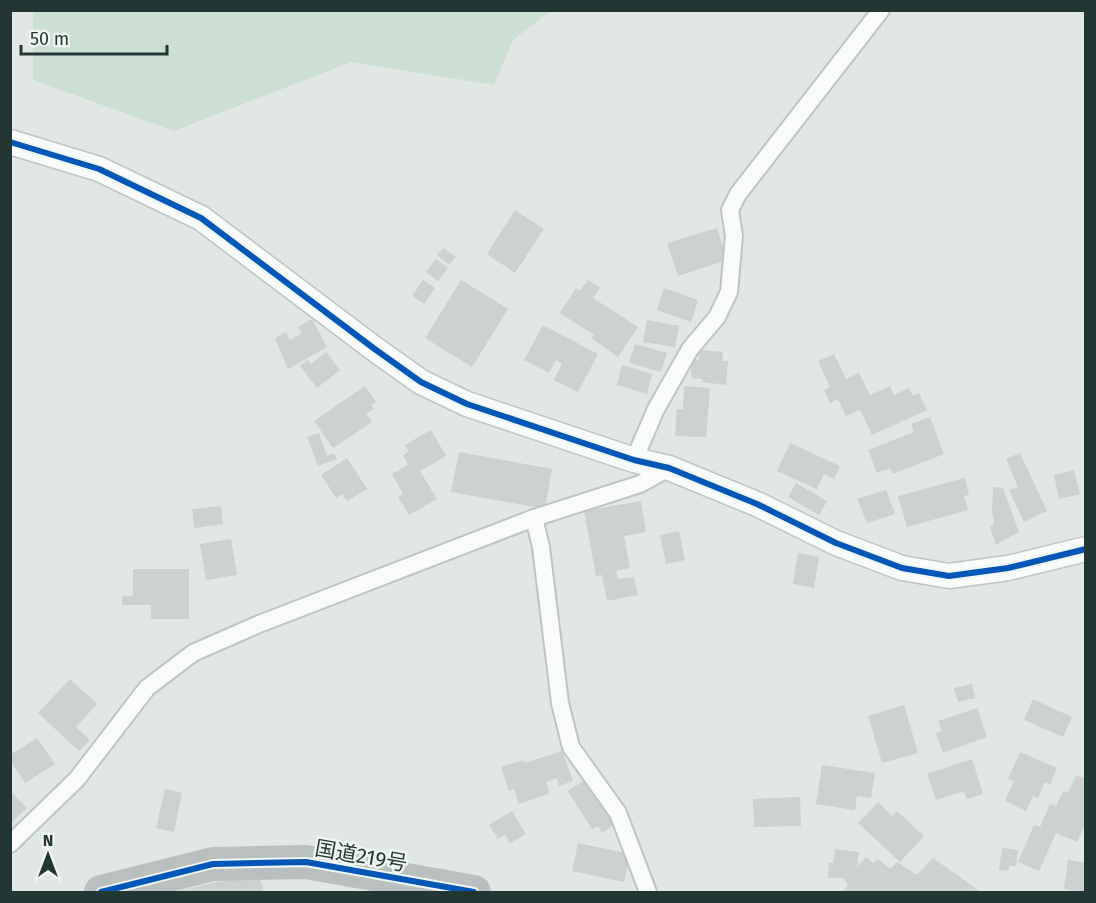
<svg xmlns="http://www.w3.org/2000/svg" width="1096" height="903" font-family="'Fira Sans','Noto Sans JP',sans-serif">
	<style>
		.green { fill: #ccdfd3 }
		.building { fill: #ccd0cf }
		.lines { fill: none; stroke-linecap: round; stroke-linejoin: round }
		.street-casing { stroke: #bec4c1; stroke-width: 20 }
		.secondary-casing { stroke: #bec4c2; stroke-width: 27 }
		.highway-casing { stroke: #bcc3c1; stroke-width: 34 }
		.street { stroke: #fafbfb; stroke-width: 16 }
		.secondary { stroke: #fafbfb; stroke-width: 24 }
		.highway { stroke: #bac0bf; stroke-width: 32 }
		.cycleway-casing { stroke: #eff6f3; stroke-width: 10 }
		.cycleway { stroke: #0057b8; stroke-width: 6 }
		.labels { text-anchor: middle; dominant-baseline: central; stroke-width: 5; stroke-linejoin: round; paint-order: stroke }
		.street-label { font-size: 21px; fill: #223733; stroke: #eff6f3 }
	</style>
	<rect width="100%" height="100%" fill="#e1e7e4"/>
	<!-- green -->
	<polygon class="green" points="33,11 33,10 550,11 513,40 494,85 351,62 174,131 33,80"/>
	<!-- building -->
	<g class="building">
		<polygon points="515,210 544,229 515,273 487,254"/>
		<polygon points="717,228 727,260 678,276 667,243"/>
		<polygon points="443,248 456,257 449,265 437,255"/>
		<polygon points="436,259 448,268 438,281 426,272"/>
		<polygon points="423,280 435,288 424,304 412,296"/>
		<polygon points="461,280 508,309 472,367 425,338"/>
		<polygon points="588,280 600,287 593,298 638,327 618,357 591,338 594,335 560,313 576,288 580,291"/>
		<polygon points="664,288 698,300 691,322 657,310"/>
		<polygon points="312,319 327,347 288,369 275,338 286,332 290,340 302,333 298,327"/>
		<polygon points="647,320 679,326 675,347 643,342"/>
		<polygon points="543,325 598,354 578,392 554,380 562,364 556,360 549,373 524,360"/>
		<polygon points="635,344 667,353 661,372 629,363"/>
		<polygon points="699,350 723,352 722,361 728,361 726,385 702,382 703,379 691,378 692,359 699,360"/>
		<polygon points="326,352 340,370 317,388 300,366 308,360 311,364"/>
		<polygon points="834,354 846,379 859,373 870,395 890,386 894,395 909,388 913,396 919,393 927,410 872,435 860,410 846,416 838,399 830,403 824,390 830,387 818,361"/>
		<polygon points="622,365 652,374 647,394 617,385"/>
		<polygon points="365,386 376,402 371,405 374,409 366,414 372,422 333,448 314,421"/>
		<polygon points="684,386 710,388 706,437 675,436 677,409 683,409"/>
		<polygon points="930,417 944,454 893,474 890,468 877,473 868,450 914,432 911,424"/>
		<polygon points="431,430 446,456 420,471 437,499 409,515 398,497 403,494 392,474 408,465 403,455 409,451 405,445"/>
		<polygon points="319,433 327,456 334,453 337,459 318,466 307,437"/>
		<polygon points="790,443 840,466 834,479 824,474 817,489 777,471"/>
		<polygon points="459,452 552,469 545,509 451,492"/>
		<polygon points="1020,453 1047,511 1024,522 1009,490 1018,487 1006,459"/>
		<polygon points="347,458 367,489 347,501 342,494 336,498 321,475"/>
		<polygon points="1074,470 1080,494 1059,499 1054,475"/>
		<polygon points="965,478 969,495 964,496 968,510 907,527 898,496"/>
		<polygon points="796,483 827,501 819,515 788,497"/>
		<polygon points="993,487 1003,488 1019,532 996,545 990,527 994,523 992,512"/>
		<polygon points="886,490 895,514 867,523 857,499"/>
		<polygon points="641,501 646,532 624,536 630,568 616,571 618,579 634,577 638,595 607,601 602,575 596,576 584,511"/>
		<polygon points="221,506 223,524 194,528 192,509"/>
		<polygon points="679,531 685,560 666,564 660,535"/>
		<polygon points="231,539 237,575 206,580 200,544"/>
		<polygon points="798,553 819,557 814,588 793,584"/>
		<polygon points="133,569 189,569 189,619 151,619 151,605 122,605 122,596 133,596"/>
		<polygon points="70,679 97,704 76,727 90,740 79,751 38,713"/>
		<polygon points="972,684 975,698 958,702 954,688"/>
		<polygon points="1033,699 1072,717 1063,737 1024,720"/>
		<polygon points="904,705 918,753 882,763 868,716"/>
		<polygon points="977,708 987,737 943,753 936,733 942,731 938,721"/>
		<polygon points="37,738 55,764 25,783 10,760 10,755"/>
		<polygon points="562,751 573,781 559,786 557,778 546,782 550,793 519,804 514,789 509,791 501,767 524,760 525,763"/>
		<polygon points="1020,752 1057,768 1050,785 1045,782 1038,798 1033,796 1026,811 1005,801 1014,781 1008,779"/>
		<polygon points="972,759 983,794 967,799 964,791 936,800 927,774"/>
		<polygon points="822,765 875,773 871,798 857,796 855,810 816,804"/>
		<polygon points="1076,775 1086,779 1086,822 1077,842 1056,833 1039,871 1018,862 1034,825 1040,827 1050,804 1056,806 1063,791 1068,793"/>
		<polygon points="586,779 615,824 602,833 598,826 592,829 568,791"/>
		<polygon points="165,789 182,793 174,832 156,828"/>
		<polygon points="10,791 27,808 10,824"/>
		<polygon points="800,797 801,826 754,827 753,799"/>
		<polygon points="878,802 892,816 897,811 924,836 900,862 858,823"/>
		<polygon points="512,811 526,834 510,843 505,835 498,839 489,825"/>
		<polygon points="578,843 630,854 624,882 572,871"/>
		<polygon points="1002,848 1018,850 1016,866 1009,866 1009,871 999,870"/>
		<polygon points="835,849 859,852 857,867 866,857 873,863 878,859 890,869 897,862 917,875 933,858 981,892 842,892 848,886 844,878 828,878 829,863 833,863"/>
		<polygon points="1068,860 1086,863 1086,892 1064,889"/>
		<polygon points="258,872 264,892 175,892"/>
	</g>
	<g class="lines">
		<!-- street casing -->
		<g class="street-casing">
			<g id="street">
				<polyline points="634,460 656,409 690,349 717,317 729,292 734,236 730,210 738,194 881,10"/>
				<polyline points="534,518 541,547 560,703 571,747 618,813 648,892"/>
				<polyline points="10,844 77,779 147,688 193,653 259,624 534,518 640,484 669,468"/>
			</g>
		</g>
		<!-- secondary casing -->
		<g class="secondary-casing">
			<polyline id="secondary" points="10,142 99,169 201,218 376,350 421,382 467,404 634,460 669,468 757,504 836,543 902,568 949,576 1008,568 1086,549"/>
		</g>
		<!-- highway casing -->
		<g class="highway-casing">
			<polyline id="highway" points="101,892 213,864 306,862 474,892"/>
		</g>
		<!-- street -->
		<use href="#street" class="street"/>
		<!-- secondary -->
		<use href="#secondary" class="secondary"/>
		<!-- highway -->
		<use href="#highway" class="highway"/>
		<!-- cycleway casing -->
		<g class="cycleway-casing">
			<g id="cycleway">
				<polyline points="10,142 99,169 201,218 376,350 421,382 467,404 634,460 669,468 757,504 836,543 902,568 949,576 1008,568 1086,549"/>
				<polyline points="101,892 213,864 306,862 474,892"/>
			</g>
		</g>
		<!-- cycleway -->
		<use href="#cycleway" class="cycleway"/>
	</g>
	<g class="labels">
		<!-- street labels -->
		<g class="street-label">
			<text transform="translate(361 856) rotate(10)">国道219号</text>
		</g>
	</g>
	<!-- border -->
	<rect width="1096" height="903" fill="none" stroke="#223733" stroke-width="24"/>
	<!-- north arrow -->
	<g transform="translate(48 855)" stroke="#eff6f3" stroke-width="4.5" paint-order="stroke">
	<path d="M0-4.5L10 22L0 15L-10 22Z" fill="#223733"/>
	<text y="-9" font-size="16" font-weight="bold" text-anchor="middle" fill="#223733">N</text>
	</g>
	<!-- scale -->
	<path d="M21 45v9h146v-9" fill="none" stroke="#223733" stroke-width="3"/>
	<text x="30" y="45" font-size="18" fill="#223733" stroke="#eff6f3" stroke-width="4.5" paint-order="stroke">50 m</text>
</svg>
